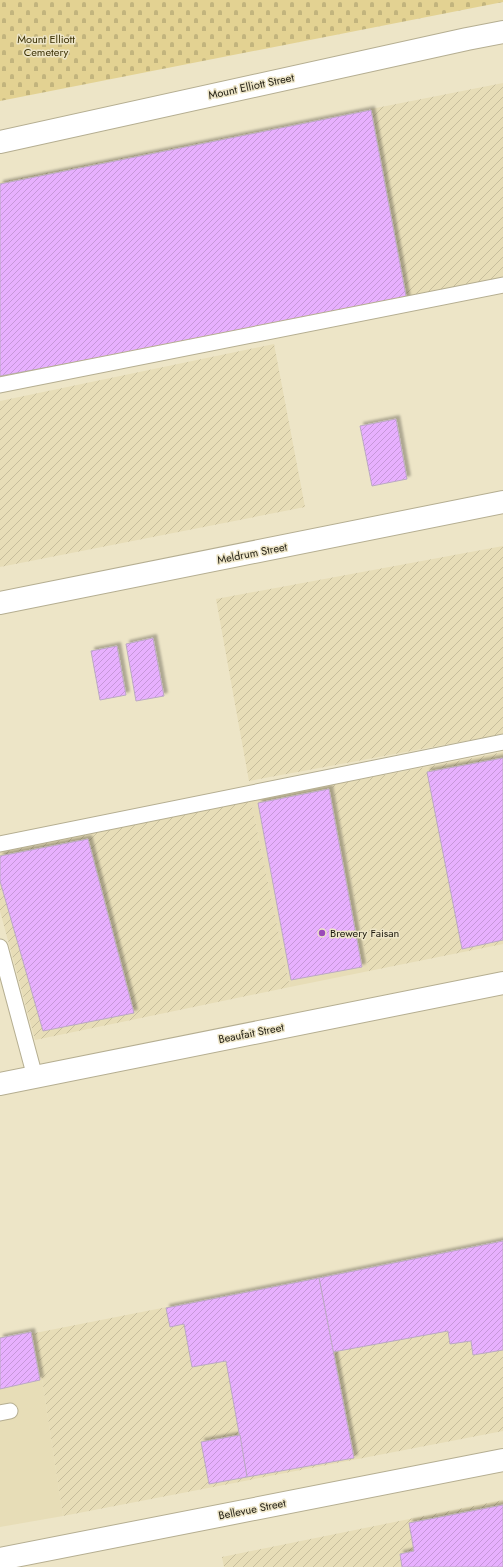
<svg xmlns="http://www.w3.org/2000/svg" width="503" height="1567" font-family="Jost,sans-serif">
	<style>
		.built { fill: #e7ddb7 }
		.industrial { fill: url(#industrial-furrows) }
		.cemetery { fill: url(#cemetery-stones) }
		.building { fill: url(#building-hatch); stroke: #bba9c3; filter: url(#shadow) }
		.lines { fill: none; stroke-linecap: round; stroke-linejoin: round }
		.lane-casing { stroke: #b5ae91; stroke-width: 17 }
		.street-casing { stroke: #b5ae91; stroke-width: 24 }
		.secondary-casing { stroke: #b5ae91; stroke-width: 24 }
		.lane { stroke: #fff; stroke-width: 15 }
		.street { stroke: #fff; stroke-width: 22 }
		.secondary { stroke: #fff; stroke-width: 22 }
		.poi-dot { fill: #9b4ab9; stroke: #ede5c7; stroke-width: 1.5 }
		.labels { text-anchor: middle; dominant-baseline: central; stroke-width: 3; stroke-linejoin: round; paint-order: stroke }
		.park-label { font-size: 11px; fill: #3c3206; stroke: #ede5c7 }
		.street-label { font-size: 11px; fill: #1e1b10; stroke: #ede5c7 }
		.poi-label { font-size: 11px; fill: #1e1b10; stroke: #ede5c7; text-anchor: start }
	</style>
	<defs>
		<pattern id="industrial-furrows" width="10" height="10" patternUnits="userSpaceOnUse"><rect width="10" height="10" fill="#e7ddb7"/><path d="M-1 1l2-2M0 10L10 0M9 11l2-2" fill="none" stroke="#c6bd9c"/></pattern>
		<pattern id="cemetery-stones" width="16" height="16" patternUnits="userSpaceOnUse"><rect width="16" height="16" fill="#e3d292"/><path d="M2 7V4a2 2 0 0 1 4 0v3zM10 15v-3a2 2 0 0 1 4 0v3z" fill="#c2b47d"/></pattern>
		<pattern id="building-hatch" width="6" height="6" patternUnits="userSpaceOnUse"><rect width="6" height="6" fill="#e7b0fe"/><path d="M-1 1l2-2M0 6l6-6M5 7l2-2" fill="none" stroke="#c697d9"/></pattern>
		<filter id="shadow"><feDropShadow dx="3.5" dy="-3.5" stdDeviation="1" flood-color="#0004"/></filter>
	</defs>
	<rect width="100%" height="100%" fill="#ede5c7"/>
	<!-- built -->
	<g class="built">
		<polygon points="332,785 369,971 290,987 251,801"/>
		<polygon points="35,1333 63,1516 0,1527 0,1340"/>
	</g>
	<!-- industrial -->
	<g class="industrial">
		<polygon points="503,83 503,278 0,379 0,182"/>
		<polygon points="274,344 305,507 0,567 0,401"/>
		<polygon points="503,546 503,734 249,781 216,599"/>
		<polygon points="503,752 503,944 369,971 332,785"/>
		<polygon points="251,801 290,987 35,1040 0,911 0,851"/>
		<polygon points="503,1241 503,1431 63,1516 35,1333"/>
		<polygon points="503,1500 503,1567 224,1567 222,1557"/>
	</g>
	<!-- cemetery -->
	<polygon class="cemetery" points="0,0 503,0 503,2 0,101"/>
	<!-- building -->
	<g class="building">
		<polygon points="371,110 407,301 0,376 0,184"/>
		<polygon points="396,419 407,479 372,486 360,426"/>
		<polygon points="153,638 164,696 136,701 126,644"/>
		<polygon points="117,646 126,695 100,700 91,651"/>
		<polygon points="503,758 503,940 462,949 427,772"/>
		<polygon points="329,789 362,967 291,980 258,803"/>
		<polygon points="88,839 134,1013 43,1031 0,881 0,856"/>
		<polygon points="503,1241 503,1350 473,1355 471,1341 450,1344 448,1331 333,1352 319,1278"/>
		<polygon points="319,1278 354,1458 247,1477 226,1361 192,1367 184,1324 170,1327 166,1308"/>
		<polygon points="31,1332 40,1380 0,1389 0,1338"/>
		<polygon points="240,1435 247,1477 209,1484 201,1442"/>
		<polygon points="503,1505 503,1567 402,1567 400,1554 414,1551 409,1523"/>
	</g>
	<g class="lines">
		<!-- lane casing -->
		<g class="lane-casing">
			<g id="lane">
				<polyline points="0,385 503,285"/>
				<polyline points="0,844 503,742"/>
				<polyline points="0,947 35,1077"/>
				<polyline points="0,1413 10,1411"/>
			</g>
		</g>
		<!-- street casing -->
		<g class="street-casing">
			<g id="street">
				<polyline points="0,603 503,502"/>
				<polyline points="0,1084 503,983"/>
				<polyline points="0,1559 503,1460"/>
			</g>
		</g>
		<!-- secondary casing -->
		<g class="secondary-casing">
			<polyline id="secondary" points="0,142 467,39 503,32"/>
		</g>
		<!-- lane -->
		<use href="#lane" class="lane"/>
		<!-- street -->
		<use href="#street" class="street"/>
		<!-- secondary -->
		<use href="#secondary" class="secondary"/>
	</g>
	<!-- markers -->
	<circle class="poi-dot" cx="322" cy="933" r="4"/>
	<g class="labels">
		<!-- park labels -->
		<g class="park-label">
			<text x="46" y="39">Mount Elliott<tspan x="46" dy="13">Cemetery</tspan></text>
		</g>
		<!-- street labels -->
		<g class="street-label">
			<text transform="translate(251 86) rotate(-12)">Mount Elliott Street</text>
			<text transform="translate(252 553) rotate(-11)">Meldrum Street</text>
			<text transform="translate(251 1033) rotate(-11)">Beaufait Street</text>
			<text transform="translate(252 1509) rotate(-11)">Bellevue Street</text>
		</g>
		<!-- poi labels -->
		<g class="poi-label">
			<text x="330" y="933">Brewery Faisan</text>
		</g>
	</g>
</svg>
